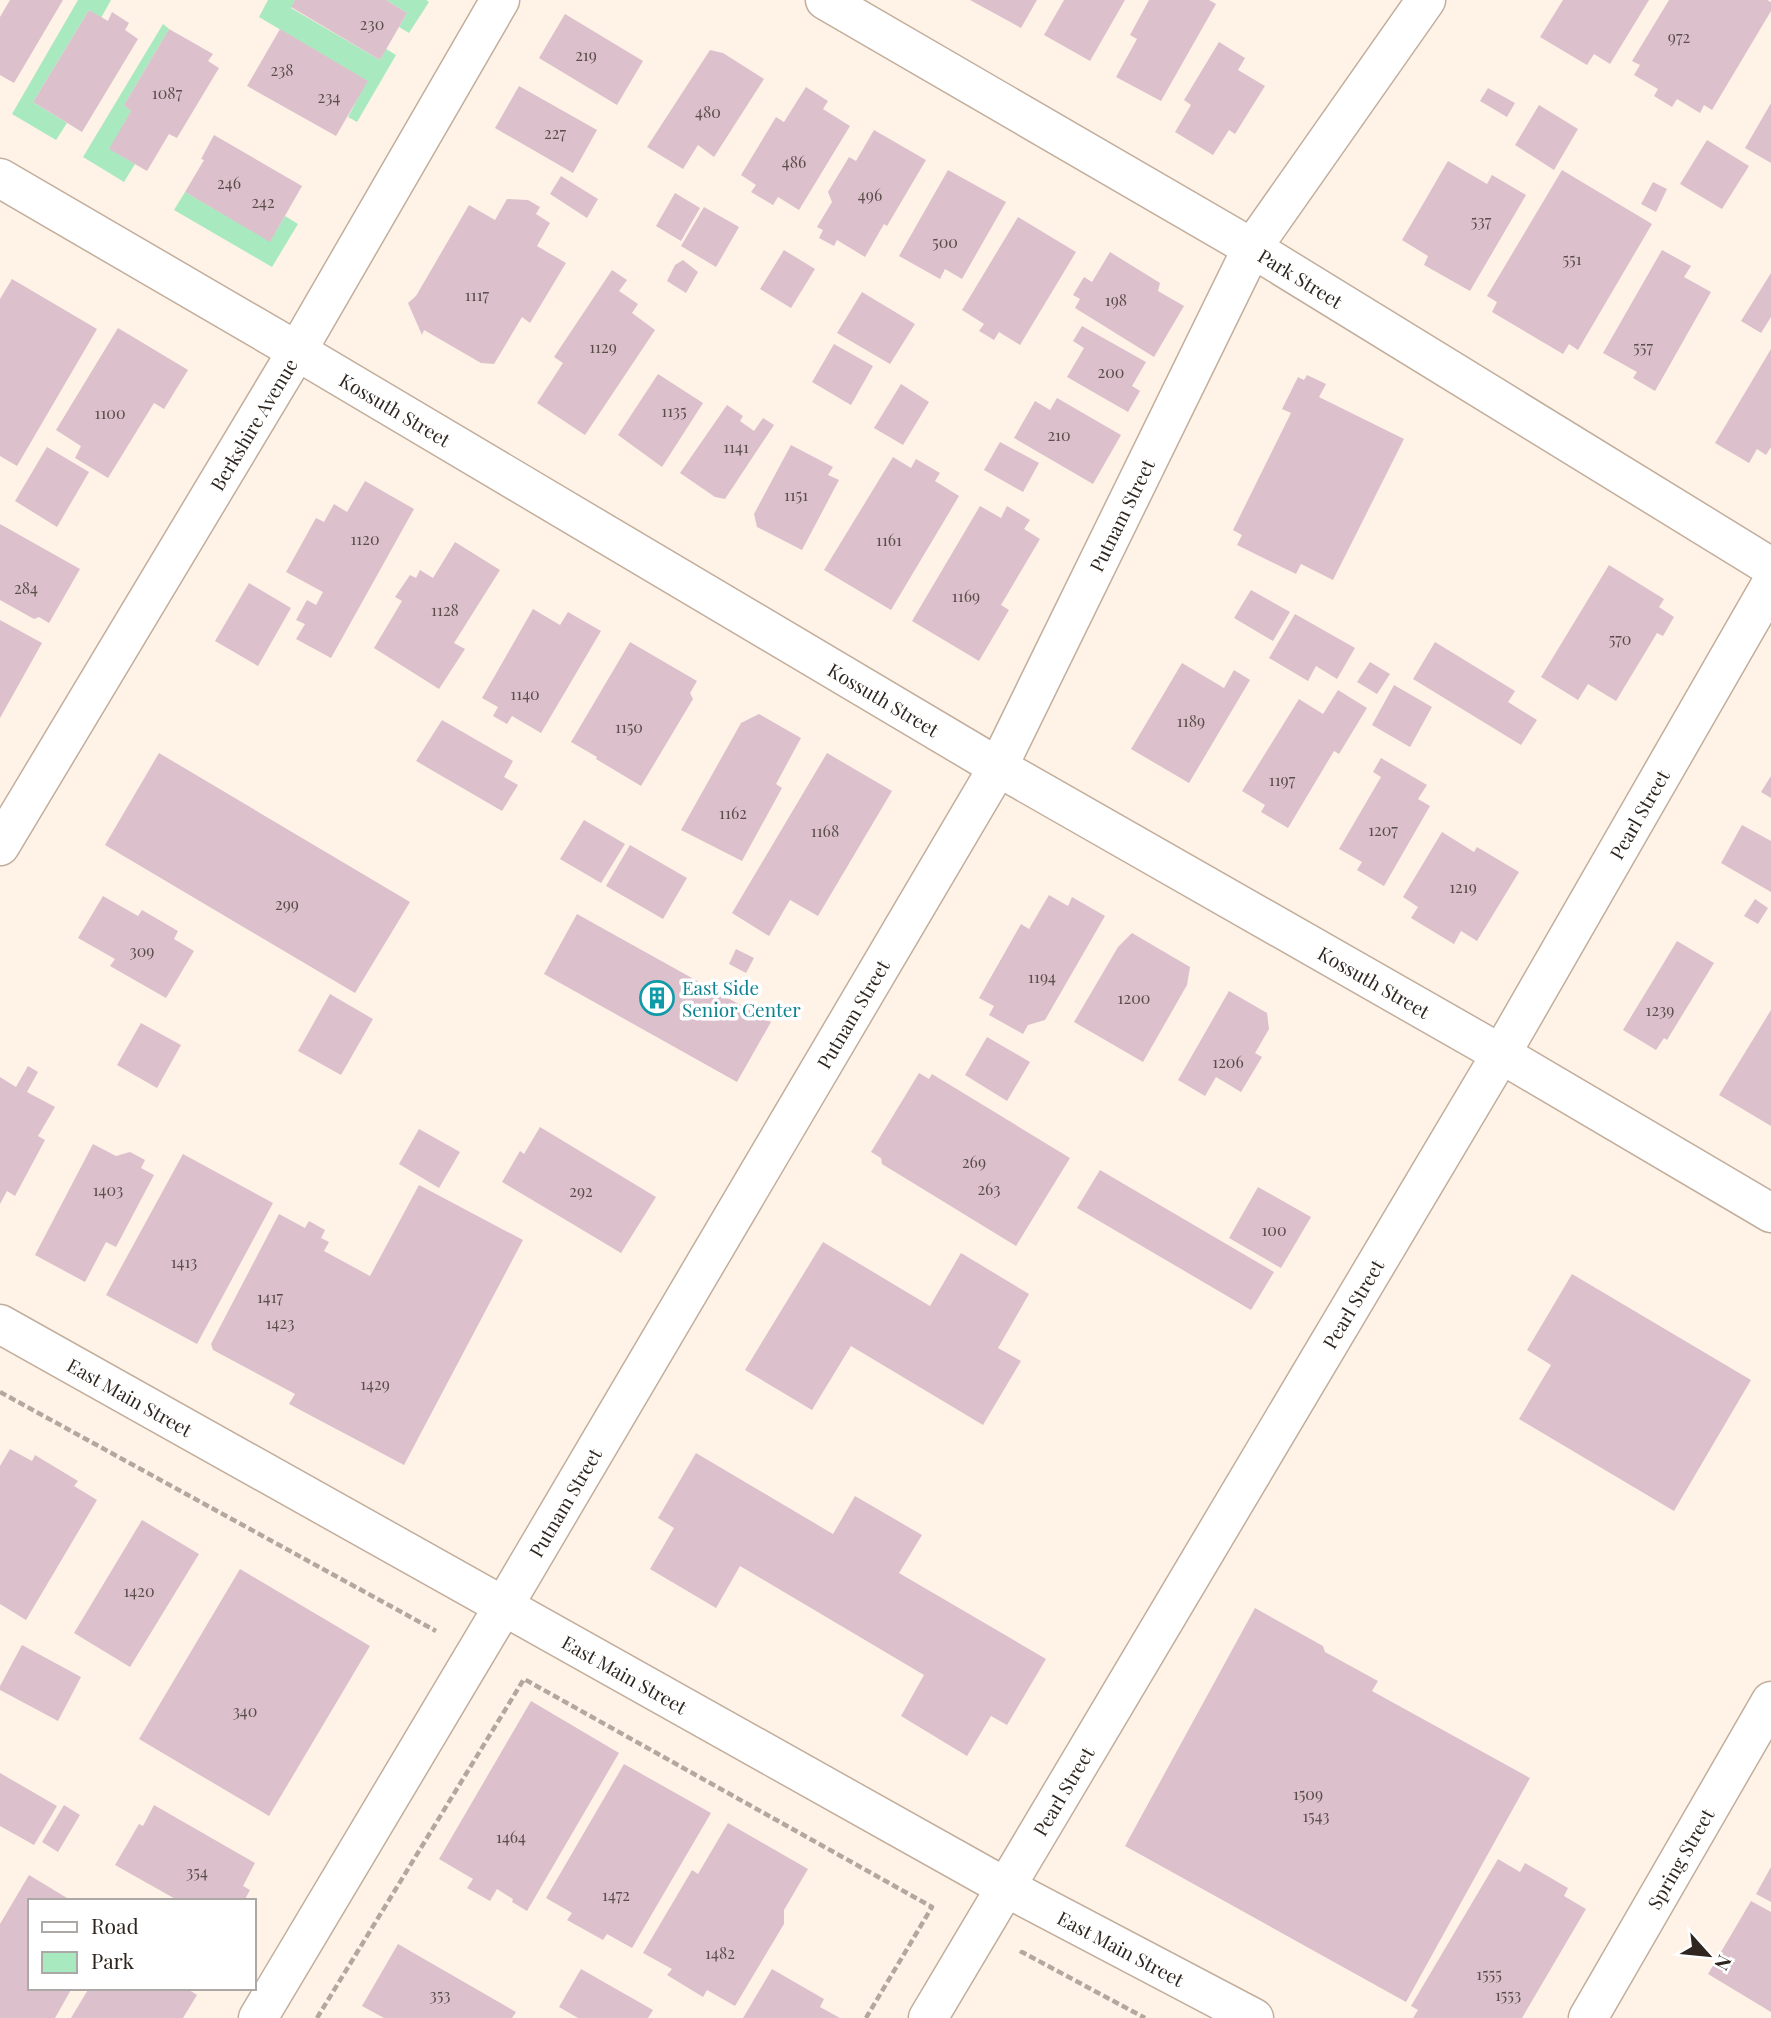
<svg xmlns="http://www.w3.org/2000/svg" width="1771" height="2018" font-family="'Playfair Display',serif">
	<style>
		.green { fill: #a8e9c0 }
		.building { fill: #dcc1cc }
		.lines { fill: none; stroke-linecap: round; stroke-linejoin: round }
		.minor-casing { stroke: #c2ae9c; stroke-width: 41 }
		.tertiary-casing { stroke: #c2ae9c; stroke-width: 41 }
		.secondary-casing { stroke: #c2ae9c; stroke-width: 41 }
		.path { stroke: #b3a89e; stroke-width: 4.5; stroke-dasharray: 7 3.5; stroke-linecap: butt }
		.minor { stroke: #fff; stroke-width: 38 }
		.tertiary { stroke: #fff; stroke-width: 38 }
		.secondary { stroke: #fff; stroke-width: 38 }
		.labels { text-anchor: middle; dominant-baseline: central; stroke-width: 7; stroke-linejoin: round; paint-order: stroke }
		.number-label { font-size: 16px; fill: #5a4d4a }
		.street-label { font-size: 19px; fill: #2e261f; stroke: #fff }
		.culture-label { font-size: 19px; fill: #0d838f; stroke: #fff; text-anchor: start }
	</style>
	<rect width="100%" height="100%" fill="#fff2e7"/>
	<!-- green -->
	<g class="green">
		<polygon points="78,0 111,0 101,18 89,10 33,102 67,123 56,140 12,114"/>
		<polygon points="268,0 295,0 291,8 380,60 386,49 396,55 357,122 348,117 367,81 259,17"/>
		<polygon points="386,0 426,0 429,2 409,33 399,27 407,13"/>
		<polygon points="163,24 169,29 124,105 131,111 110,149 135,164 124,182 83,157"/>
		<polygon points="185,192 270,241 285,216 298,224 272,267 174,210"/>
	</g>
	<!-- building -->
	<g class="building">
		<polygon points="10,0 63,0 14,83 0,75 0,17"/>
		<polygon points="295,0 386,0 407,13 380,60 291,7"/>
		<polygon points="970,0 1037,0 1021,28"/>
		<polygon points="1064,0 1125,0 1090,61 1044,35"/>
		<polygon points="1149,0 1209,0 1216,4 1161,101 1116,77 1137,39 1130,35"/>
		<polygon points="1563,0 1649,0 1610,64 1594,54 1587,65 1540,37"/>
		<polygon points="1669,0 1767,0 1771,2 1771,11 1712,110 1704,105 1700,113 1677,99 1672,107 1654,96 1658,89 1634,75 1640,65 1632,61"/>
		<polygon points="89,10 108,21 112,12 129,23 125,30 138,39 82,132 33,102"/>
		<polygon points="565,14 643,61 617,105 539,58"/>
		<polygon points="169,29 213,54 208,61 219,68 177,138 169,134 147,171 109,149 131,111 124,105"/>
		<polygon points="280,29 368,81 336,136 247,86"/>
		<polygon points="1219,42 1245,58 1238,70 1265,86 1235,134 1229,130 1213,155 1175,132 1191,105 1184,100"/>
		<polygon points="710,50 723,53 764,79 714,157 698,145 683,169 647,147"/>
		<polygon points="519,86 597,130 573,173 495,128"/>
		<polygon points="806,87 828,101 823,109 850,126 799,210 778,197 773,205 751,192 756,185 741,175 776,117 784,122"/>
		<polygon points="1488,88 1515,103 1507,117 1480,101"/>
		<polygon points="1771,103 1771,163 1745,148"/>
		<polygon points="1539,105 1578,129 1554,170 1515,145"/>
		<polygon points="874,130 926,160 887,226 884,224 865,257 837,240 834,246 819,238 823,230 817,227 832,202 828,192 849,157 856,161"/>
		<polygon points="214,135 302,186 270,242 185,192 204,160 201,159"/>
		<polygon points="1707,140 1749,166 1722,209 1680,184"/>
		<polygon points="1448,161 1487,184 1492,175 1526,195 1470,291 1424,265 1428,256 1402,240"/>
		<polygon points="948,170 1006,202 962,279 945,269 940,279 899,256"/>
		<polygon points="1562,170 1652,224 1578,350 1569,344 1563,354 1492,312 1497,302 1487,296"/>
		<polygon points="561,176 598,199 587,218 550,194"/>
		<polygon points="1653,182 1667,189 1656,212 1641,204"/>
		<polygon points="675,193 700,208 681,241 656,226"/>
		<polygon points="507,199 528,200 540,207 536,214 550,223 537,246 566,263 530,323 522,317 494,364 481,363 424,330 422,335 408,303 416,296 469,205 495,220"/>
		<polygon points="704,207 739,227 716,267 681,246"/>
		<polygon points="1018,217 1076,252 1020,345 999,332 994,340 979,331 984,324 962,310"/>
		<polygon points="784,250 815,269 791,308 760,289"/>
		<polygon points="1662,250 1691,266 1684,277 1711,292 1655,391 1633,378 1637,372 1603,353"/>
		<polygon points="1110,252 1160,283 1158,291 1184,306 1154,357 1075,308 1080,299 1073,295 1084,277 1092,282"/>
		<polygon points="683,260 698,272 686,293 667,281 675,265"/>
		<polygon points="612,270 627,280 619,291 638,304 632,313 655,330 585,435 537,403 563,363 554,357"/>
		<polygon points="1771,273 1771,317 1761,333 1741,321"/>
		<polygon points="12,279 97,329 17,466 0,456 0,299"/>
		<polygon points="862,292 915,324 890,364 837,333"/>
		<polygon points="1082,326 1146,362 1132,386 1140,391 1128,412 1067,377 1084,348 1073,341"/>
		<polygon points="118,328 188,370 164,409 154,403 108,478 75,458 81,446 56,430"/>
		<polygon points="834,344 873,366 851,405 812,382"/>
		<polygon points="1771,349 1771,447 1766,455 1757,449 1749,463 1715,443"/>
		<polygon points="658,374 703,403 662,467 618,435"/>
		<polygon points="1307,375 1326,384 1319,397 1404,439 1333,580 1301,564 1296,574 1237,545 1242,535 1233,530 1291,413 1282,409 1298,377 1304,380"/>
		<polygon points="901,384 929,402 903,445 874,428"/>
		<polygon points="1057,398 1121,435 1093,484 1014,438 1035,401 1050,410"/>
		<polygon points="727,405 743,416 740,421 754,431 763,418 774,425 725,499 715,497 680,473"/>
		<polygon points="1000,442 1039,463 1023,492 984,470"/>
		<polygon points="791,445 833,467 828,475 839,480 802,550 757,527 754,514"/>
		<polygon points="47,447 89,472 57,527 15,501"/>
		<polygon points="893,457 911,468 916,459 940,473 935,481 959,496 891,610 824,570"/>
		<polygon points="365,481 414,509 331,658 296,639 305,624 296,620 307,600 316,605 323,592 286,572 316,518 324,522 334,504 347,512"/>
		<polygon points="980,506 1001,518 1007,506 1030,520 1024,529 1040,539 1001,605 1009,610 979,661 912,621"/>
		<polygon points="0,524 80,569 49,623 39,617 34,619 0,600"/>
		<polygon points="455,542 500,570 454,643 465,649 439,689 374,648 402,601 395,597 410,575 416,578 420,570 433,578"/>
		<polygon points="1609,565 1664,599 1659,607 1674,617 1663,636 1657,633 1616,701 1588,684 1578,700 1541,677"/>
		<polygon points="249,583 291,608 258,666 215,641"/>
		<polygon points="1251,590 1290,612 1273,641 1234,618"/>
		<polygon points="533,609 560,625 568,612 601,631 541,733 512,716 507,724 493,716 498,707 482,698"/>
		<polygon points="1295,614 1355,648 1337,679 1316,666 1308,681 1269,658"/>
		<polygon points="0,620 42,643 0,718"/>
		<polygon points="630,642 697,681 690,693 693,699 641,786 596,759 597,757 571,742"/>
		<polygon points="1435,642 1515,691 1508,702 1537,720 1521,745 1413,679"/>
		<polygon points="1370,662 1390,674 1377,694 1357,682"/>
		<polygon points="1182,663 1224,688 1234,670 1250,680 1189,783 1131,749"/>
		<polygon points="1394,685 1432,707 1410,747 1372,725"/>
		<polygon points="1338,690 1367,708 1339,754 1334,751 1288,828 1261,812 1265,805 1242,791 1299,699 1323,714"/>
		<polygon points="759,714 801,738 776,784 782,788 742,861 681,830 741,723"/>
		<polygon points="442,720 513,761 504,777 518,785 502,811 416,761"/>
		<polygon points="159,753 410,902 355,993 105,845"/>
		<polygon points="827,753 892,791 818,916 790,900 769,936 732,913"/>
		<polygon points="1381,758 1427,785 1418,799 1430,806 1384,886 1357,870 1362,862 1339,849 1381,777 1373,772"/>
		<polygon points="1771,776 1771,798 1761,792"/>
		<polygon points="584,820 625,844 601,883 560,859"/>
		<polygon points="1742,825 1771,841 1771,892 1721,863"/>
		<polygon points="1442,832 1474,852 1477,847 1519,872 1477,941 1461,931 1454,944 1411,918 1418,907 1403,897"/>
		<polygon points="630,845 687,878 663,919 606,886"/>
		<polygon points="1049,895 1068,906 1072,897 1105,916 1045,1020 1028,1025 1023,1034 989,1015 994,1006 979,998 1021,924 1029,929"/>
		<polygon points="103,896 138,916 142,910 178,931 174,939 194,951 166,998 110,966 115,959 78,938"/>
		<polygon points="1755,899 1768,908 1758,924 1744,916"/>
		<polygon points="577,914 771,1022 737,1082 544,974"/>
		<polygon points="1132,933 1190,967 1187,985 1143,1062 1074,1022 1118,947"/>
		<polygon points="1677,941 1714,963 1667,1040 1664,1038 1656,1050 1623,1030"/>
		<polygon points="736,949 754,958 746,973 729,964"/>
		<polygon points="1229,991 1267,1013 1269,1029 1255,1053 1262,1057 1241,1092 1216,1077 1205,1096 1178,1080"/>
		<polygon points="330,994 373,1019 341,1075 298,1051"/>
		<polygon points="1771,1010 1771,1126 1719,1095"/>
		<polygon points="141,1023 181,1045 157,1088 117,1065"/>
		<polygon points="987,1037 1030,1062 1007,1101 965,1075"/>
		<polygon points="28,1066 38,1072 27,1092 55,1107 38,1136 45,1140 15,1196 7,1191 0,1204 0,1077 16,1087"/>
		<polygon points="919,1073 929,1079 932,1074 1070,1158 1016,1246 882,1164 881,1158 871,1152"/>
		<polygon points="540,1127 656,1197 621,1253 502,1182 520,1151 524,1154"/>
		<polygon points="419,1129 460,1152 439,1188 399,1164"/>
		<polygon points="93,1144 116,1156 130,1152 145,1160 141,1168 154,1175 116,1247 106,1242 85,1282 35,1255"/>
		<polygon points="183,1154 273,1203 197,1344 106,1295"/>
		<polygon points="1100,1170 1274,1272 1251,1310 1077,1208"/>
		<polygon points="419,1185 523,1240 404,1465 289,1404 295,1394 213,1350 211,1344 279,1214 305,1228 309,1221 325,1230 321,1238 329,1242 324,1251 370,1276"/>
		<polygon points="1258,1187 1311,1217 1281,1268 1229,1238"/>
		<polygon points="823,1242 930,1306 961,1253 1029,1294 998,1348 1021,1361 983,1425 851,1346 812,1410 745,1370"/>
		<polygon points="1572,1274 1751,1380 1674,1511 1519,1419 1551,1365 1527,1350"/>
		<polygon points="10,1449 32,1461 35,1455 78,1481 74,1486 97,1500 26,1620 0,1604 0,1466"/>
		<polygon points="696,1453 833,1534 855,1496 922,1535 899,1573 1046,1659 1007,1725 991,1716 967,1756 901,1716 924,1675 740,1566 716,1608 650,1569 674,1528 658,1518"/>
		<polygon points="142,1520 199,1554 130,1667 74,1633"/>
		<polygon points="240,1569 370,1646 269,1816 139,1739"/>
		<polygon points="1255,1608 1323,1646 1325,1652 1378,1681 1372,1691 1530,1778 1406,2002 1125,1846"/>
		<polygon points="22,1645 81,1677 58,1721 0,1690 0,1686"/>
		<polygon points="531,1701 619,1753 527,1911 512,1902 513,1899 497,1889 490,1901 467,1888 473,1879 439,1859"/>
		<polygon points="624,1764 711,1813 632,1948 607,1934 603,1940 567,1920 572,1913 546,1898"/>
		<polygon points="0,1773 57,1806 34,1845 0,1826"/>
		<polygon points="64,1805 80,1815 58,1852 42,1842"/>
		<polygon points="154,1805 255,1863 243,1886 250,1890 244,1901 179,1901 115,1865 139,1824 143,1826"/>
		<polygon points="728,1823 808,1869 784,1910 784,1924 735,2006 707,1990 703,1997 667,1975 672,1969 643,1953 692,1870 698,1874"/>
		<polygon points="1498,1859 1520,1872 1525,1863 1568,1888 1564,1896 1586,1909 1522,2018 1413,2018 1418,2010 1411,2006"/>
		<polygon points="1771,1867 1771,1902 1756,1894"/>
		<polygon points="29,1875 72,1901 30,1901 30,1988 72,1988 55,2018 0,2018 0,1924"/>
		<polygon points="1751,1901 1771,1912 1771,2012 1708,1974"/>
		<polygon points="398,1944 516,2012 512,2018 384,2018 362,2006"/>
		<polygon points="581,1969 653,2010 648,2018 578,2018 559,2007"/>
		<polygon points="772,1969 824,1999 820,2007 840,2018 743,2018"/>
		<polygon points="89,1988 186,1988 197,1995 183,2018 71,2018"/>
	</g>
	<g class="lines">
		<!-- minor casing -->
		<g class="minor-casing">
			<g id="minor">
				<path id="s1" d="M 825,0 L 1252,248 L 1771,567"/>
				<path id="s2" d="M 0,178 L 297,351 L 998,767 L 1501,1054 L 1771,1213"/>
				<path id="s3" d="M 258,2018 L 503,1607 L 998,767 L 1252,248 L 1426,0"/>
				<path id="s4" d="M 928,2018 L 1501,1054 L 1771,584"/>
				<path id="s5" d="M 1588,2018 L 1771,1701"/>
			</g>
		</g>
		<!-- tertiary casing -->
		<g class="tertiary-casing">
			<g id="tertiary">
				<path id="s6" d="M 0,846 L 297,351 L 500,0"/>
			</g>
		</g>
		<!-- secondary casing -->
		<g class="secondary-casing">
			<g id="secondary">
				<path id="s7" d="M 0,1324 L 1005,1887 L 1254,2018"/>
			</g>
		</g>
		<!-- path -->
		<g class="path">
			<polyline points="0,1392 436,1631"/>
			<polyline points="1021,1954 1022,1952 1145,2018"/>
			<polyline points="317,2018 524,1679 932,1907 866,2018"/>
		</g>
		<!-- minor -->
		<use href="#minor" class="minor"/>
		<!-- tertiary -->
		<use href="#tertiary" class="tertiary"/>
		<!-- secondary -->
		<use href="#secondary" class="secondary"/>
	</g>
	<!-- icons -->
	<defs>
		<g id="building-ring" transform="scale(1.75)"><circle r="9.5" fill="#fff" stroke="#0f9aa8" stroke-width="1.5"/><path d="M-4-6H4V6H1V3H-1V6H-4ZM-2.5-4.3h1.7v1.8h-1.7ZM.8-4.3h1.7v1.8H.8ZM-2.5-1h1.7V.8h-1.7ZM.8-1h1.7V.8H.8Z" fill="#0f9aa8"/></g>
	</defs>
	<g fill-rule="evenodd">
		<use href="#building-ring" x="657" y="998"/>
	</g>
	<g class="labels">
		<!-- number labels -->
		<g class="number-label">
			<text x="372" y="23">230</text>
			<text x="1679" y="36">972</text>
			<text x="586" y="54">219</text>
			<text x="282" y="69">238</text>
			<text x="167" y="92">1087</text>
			<text x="329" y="96">234</text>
			<text x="708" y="111">480</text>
			<text x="555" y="132">227</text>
			<text x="794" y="161">486</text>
			<text x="229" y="182">246</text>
			<text x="870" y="194">496</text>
			<text x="263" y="201">242</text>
			<text x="1481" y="220">537</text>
			<text x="945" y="241">500</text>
			<text x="1572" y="258">551</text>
			<text x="477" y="294">1117</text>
			<text x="1116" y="299">198</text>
			<text x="603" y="346">1129</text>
			<text x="1643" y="346">557</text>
			<text x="1111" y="371">200</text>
			<text x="674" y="410">1135</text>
			<text x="110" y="412">1100</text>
			<text x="1059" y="434">210</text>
			<text x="736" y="446">1141</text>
			<text x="796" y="494">1151</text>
			<text x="365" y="538">1120</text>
			<text x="889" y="539">1161</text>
			<text x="26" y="587">284</text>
			<text x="966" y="595">1169</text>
			<text x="445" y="609">1128</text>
			<text x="1620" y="638">570</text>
			<text x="525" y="693">1140</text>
			<text x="1191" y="720">1189</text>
			<text x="629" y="726">1150</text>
			<text x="1282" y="779">1197</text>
			<text x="733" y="812">1162</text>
			<text x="1383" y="829">1207</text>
			<text x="825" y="830">1168</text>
			<text x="1463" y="886">1219</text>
			<text x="287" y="903">299</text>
			<text x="142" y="950">309</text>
			<text x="1042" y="976">1194</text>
			<text x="1134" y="997">1200</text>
			<text x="1660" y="1009">1239</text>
			<text x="1228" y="1061">1206</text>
			<text x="974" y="1161">269</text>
			<text x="989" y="1188">263</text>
			<text x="108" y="1189">1403</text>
			<text x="581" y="1190">292</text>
			<text x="1274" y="1229">100</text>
			<text x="184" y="1261">1413</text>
			<text x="270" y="1296">1417</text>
			<text x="280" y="1322">1423</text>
			<text x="375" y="1383">1429</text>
			<text x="139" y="1590">1420</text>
			<text x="245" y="1710">340</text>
			<text x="1308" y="1793">1509</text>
			<text x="1316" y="1815">1543</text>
			<text x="511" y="1836">1464</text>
			<text x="197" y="1871">354</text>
			<text x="616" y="1894">1472</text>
			<text x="720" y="1952">1482</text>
			<text x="1489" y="1973">1555</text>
			<text x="440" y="1994">353</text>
			<text x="1508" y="1994">1553</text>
		</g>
		<!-- street labels -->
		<g class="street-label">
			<text stroke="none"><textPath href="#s1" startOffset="551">Park Street</textPath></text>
			<text stroke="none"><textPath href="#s2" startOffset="458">Kossuth Street</textPath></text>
			<text stroke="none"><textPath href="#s6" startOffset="492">Berkshire Avenue</textPath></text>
			<text stroke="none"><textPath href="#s3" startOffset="1734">Putnam Street</textPath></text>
			<text stroke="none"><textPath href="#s2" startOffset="1026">Kossuth Street</textPath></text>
			<text stroke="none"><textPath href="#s4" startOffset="1398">Pearl Street</textPath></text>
			<text stroke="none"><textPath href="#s2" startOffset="1592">Kossuth Street</textPath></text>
			<text stroke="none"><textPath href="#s3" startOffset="1167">Putnam Street</textPath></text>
			<text stroke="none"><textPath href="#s4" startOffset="831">Pearl Street</textPath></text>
			<text stroke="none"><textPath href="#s7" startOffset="149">East Main Street</textPath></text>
			<text stroke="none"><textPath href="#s3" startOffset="600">Putnam Street</textPath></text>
			<text stroke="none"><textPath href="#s7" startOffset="716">East Main Street</textPath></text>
			<text stroke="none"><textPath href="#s4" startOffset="264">Pearl Street</textPath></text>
			<text stroke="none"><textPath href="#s5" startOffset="184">Spring Street</textPath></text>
			<text stroke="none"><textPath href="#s7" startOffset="1283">East Main Street</textPath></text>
		</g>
		<!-- culture labels -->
		<g class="culture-label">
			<text x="682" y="987">East Side<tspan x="682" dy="22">Senior Center</tspan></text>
		</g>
	</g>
	<!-- legend -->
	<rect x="28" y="1899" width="228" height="91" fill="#ffffff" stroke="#aba8a5" stroke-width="2"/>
	<rect x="42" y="1922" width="35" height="10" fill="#ffffff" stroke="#aba8a5" stroke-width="2"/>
	<text x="91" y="1934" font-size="21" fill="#2e261f">Road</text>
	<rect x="42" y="1952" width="35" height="21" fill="#a8e9c0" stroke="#aba8a5" stroke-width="2"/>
	<text x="91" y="1969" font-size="21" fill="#2e261f">Park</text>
	<!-- north arrow -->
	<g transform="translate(1708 1955) rotate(117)" stroke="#ffffff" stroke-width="5" paint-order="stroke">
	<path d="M0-5L12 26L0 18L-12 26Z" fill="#2e261f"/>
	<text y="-10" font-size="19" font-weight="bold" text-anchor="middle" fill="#2e261f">N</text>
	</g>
</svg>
